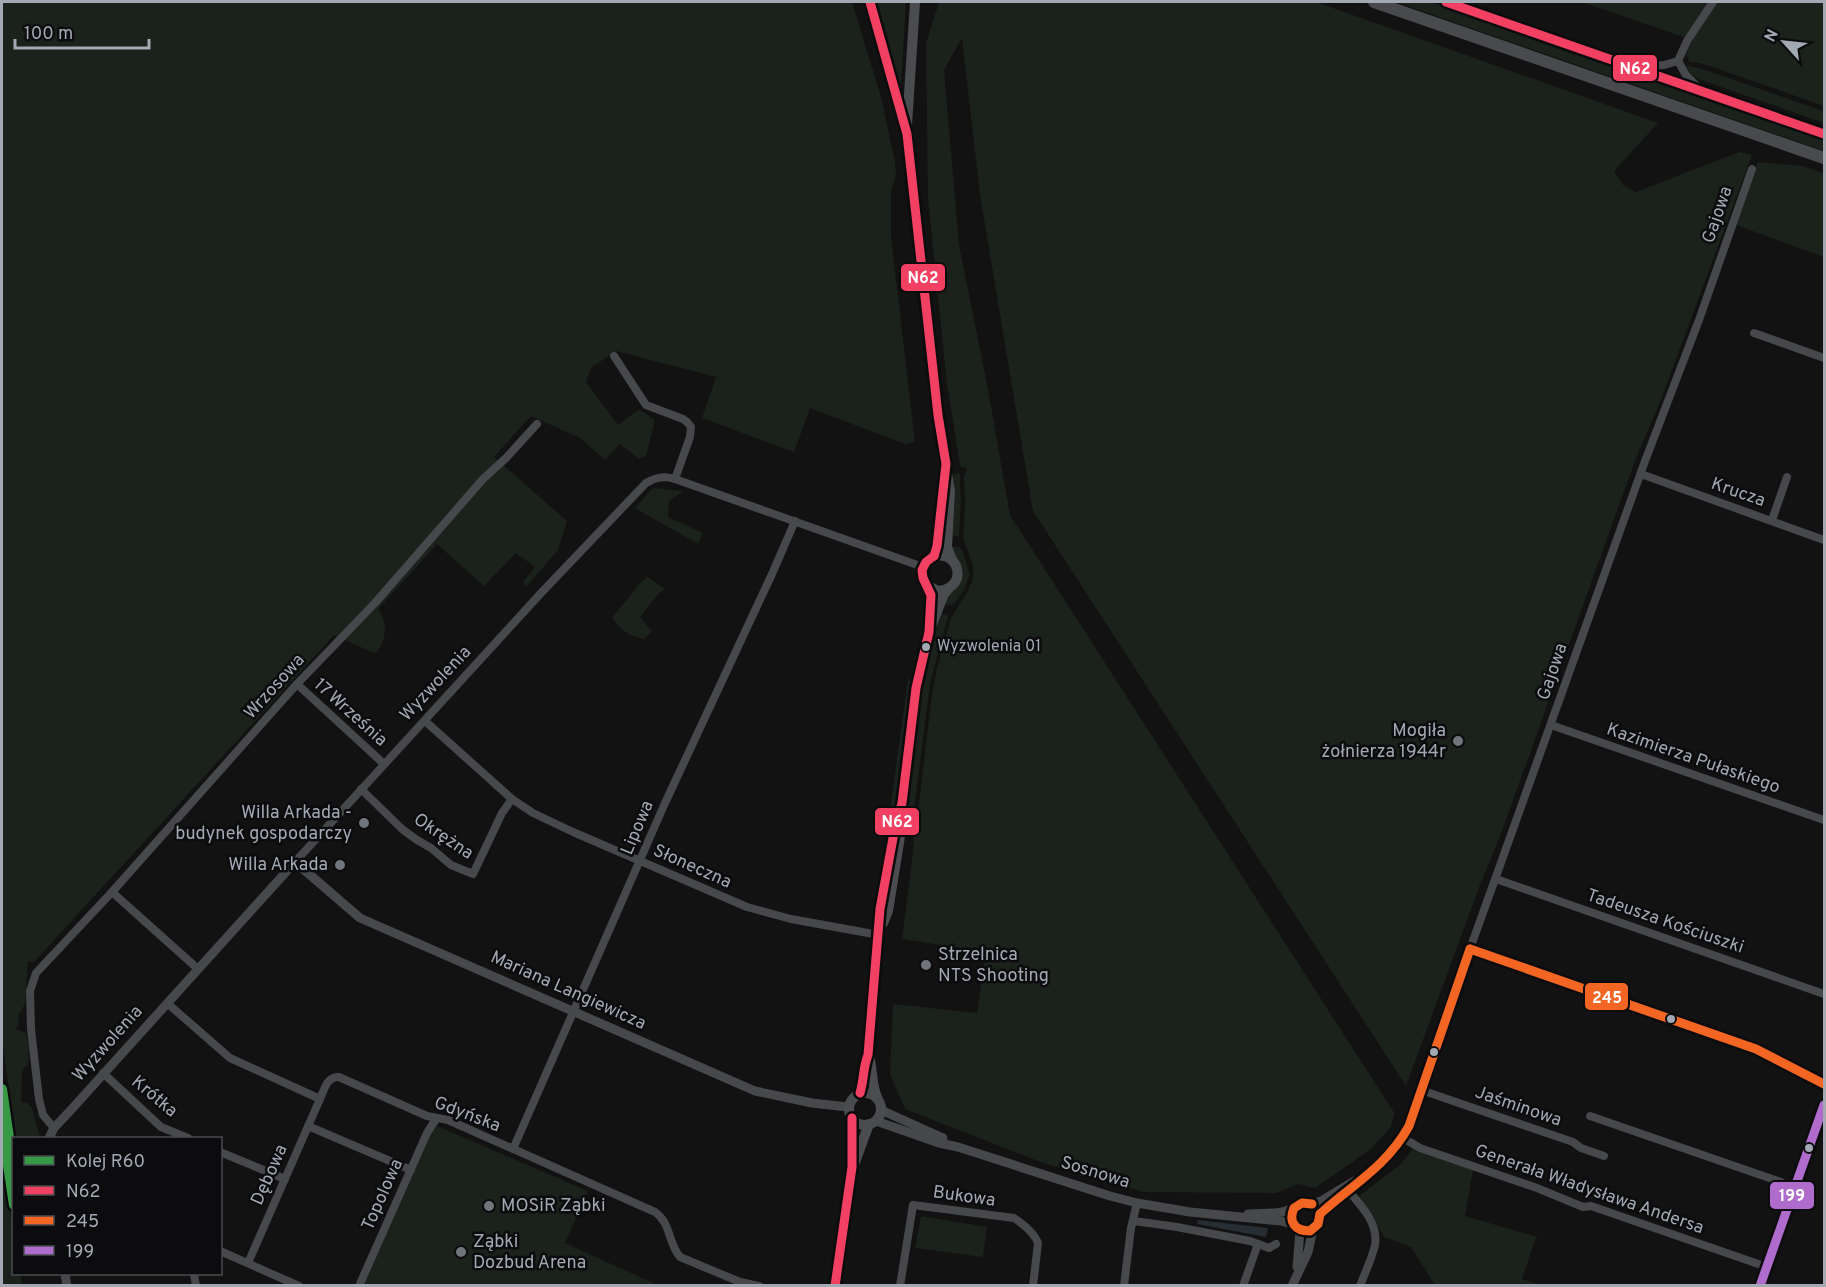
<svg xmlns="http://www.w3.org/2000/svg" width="1826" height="1287" font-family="Overpass,sans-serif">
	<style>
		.green { fill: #1b211b }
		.water { fill: #262d33 }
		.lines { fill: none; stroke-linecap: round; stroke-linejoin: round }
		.minor { stroke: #46484b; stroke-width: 8 }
		.tertiary { stroke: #46484b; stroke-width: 9 }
		.secondary { stroke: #4a4c4f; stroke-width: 10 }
		.primary { stroke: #484a4d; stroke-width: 12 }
		.bus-1-casing { stroke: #0c0c0e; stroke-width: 14 }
		.bus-2-casing { stroke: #0c0c0e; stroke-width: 14 }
		.bus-3-casing { stroke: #0c0c0e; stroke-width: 14 }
		.bus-1 { stroke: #f24062; stroke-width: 9 }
		.bus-2 { stroke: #f26522; stroke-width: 9 }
		.bus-3 { stroke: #b06ccc; stroke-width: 9 }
		.rail-1-casing { stroke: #0c0c0e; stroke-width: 15 }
		.rail-1 { stroke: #379946; stroke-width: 10 }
		.bus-dot { fill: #a3a9b3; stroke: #0c0c0e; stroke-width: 2 }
		.poi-dot { fill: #70747b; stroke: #0c0c0e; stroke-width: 2 }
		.labels { text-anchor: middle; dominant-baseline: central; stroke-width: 5; stroke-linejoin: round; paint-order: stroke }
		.bus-label { font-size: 16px; fill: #a3a9b3; stroke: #0c0c0e; text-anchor: start }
		.street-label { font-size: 18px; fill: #a3a9b3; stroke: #0c0c0e }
		.poi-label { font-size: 18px; fill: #a3a9b3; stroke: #0c0c0e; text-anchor: end }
		.line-badge { stroke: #0c0c0e; stroke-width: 2 }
		.badge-label { font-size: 16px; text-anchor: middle; font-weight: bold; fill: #fff }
	</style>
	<rect width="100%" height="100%" fill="#121212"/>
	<!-- green -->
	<g class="green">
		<path d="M 2,2 L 852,2 L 881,97 L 895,162 L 896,174 L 891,192 L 891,236 L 915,442 L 905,444 L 810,408 L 794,452 L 702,418 L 716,377 L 616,351 L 591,368 L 586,382 L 618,425 L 639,409 L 655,420 L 646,456 L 639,459 L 620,444 L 605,460 L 580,438 L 531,416 L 494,457 L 567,521 L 558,550 L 527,586 L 523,582 L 535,567 L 516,553 L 484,586 L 437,544 L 378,609 C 389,626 386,638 376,654 L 334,635 L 34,962 L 28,962 L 25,1004 L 18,1016 L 19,1025 L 15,1029 L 26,1033 L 29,1048 L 28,1065 L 22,1070 L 21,1102 L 28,1103 L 32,1108 L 39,1134 L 43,1137 L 43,1138 L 16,1138 L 2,1040 Z"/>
		<polygon points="877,2 906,2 901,87 900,87"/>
		<polygon points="939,2 1316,2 1658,123 1614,171 1623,185 1636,192 1739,152 1752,155 1659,405 1636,458 1501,834 1480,885 1406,1086 1033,511 980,195 962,38 944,70 959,245 988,389 1010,515 1395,1114 1390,1128 1371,1149 1315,1188 1298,1184 1276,1193 1143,1192 1043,1163 905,1109 890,1074 893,1004 977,1013 986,952 902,939 914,845 913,836 918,812 932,693 937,668 951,618 969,589 973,578 973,566 963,537 965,503 964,477 967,469 960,466 947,384 928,199 926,43"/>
		<polygon points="1396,2 1430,2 1824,140 1824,151"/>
		<polygon points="1582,2 1824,2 1824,106 1704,64 1688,61 1689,57 1686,56 1692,40"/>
		<polygon points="1686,65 1705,70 1824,111 1824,123 1701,80 1691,74"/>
		<polygon points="1758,162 1803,166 1824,174 1824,257 1736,225"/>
		<polygon points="960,473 961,504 959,536 951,536 952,479 955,474"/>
		<polygon points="653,488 684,491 669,501 668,517 703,533 698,544 635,508"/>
		<polygon points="951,546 958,547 962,550 970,574 965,588 955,603 951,605 944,604 946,597 954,590"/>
		<path d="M 647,577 L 665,589 L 659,593 L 640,617 L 652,631 L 644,639 C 627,635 623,632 612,618 L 642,581 Z"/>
		<polygon points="941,613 948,616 930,684 914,811 906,839 906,819 908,793 921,689 927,659"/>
		<polygon points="908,679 910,680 910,695 892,829 889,831 886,829 884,822 889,818"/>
		<polygon points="437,1126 588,1191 565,1243 653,1283 652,1286 362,1286 429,1134"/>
		<polygon points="1416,1145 1473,1170 1465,1216 1572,1247 1536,1237 1522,1279 1540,1285 1435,1285 1411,1247 1384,1237 1359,1196 1400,1165"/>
		<polygon points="2,1151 13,1232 14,1274 20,1274 22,1285 2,1285"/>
		<polygon points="921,1216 987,1227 983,1257 915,1248"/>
	</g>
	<!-- water -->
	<polygon class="water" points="1198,1220 1268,1228 1266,1237 1197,1224"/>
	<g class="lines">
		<!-- minor -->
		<g class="minor">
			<polyline points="1678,61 1686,75 1699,88"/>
			<polyline points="1641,67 1664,65 1678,61 1687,41 1713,2"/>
			<polyline points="1754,333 1824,358"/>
			<polyline points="614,356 646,405 683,419 687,422 691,427 690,437 675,479"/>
			<polyline points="1641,474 1824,540"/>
			<polyline points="1772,520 1787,477"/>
			<polyline points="297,684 384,764"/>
			<polyline points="425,721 512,799 533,813 573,832 747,907 791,919 879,935"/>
			<polyline points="1551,725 1824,820"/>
			<polyline points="361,789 402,829 417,840 431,848 451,865 473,874 502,813 512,799"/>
			<path d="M 295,862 L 542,592 L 646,483 C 656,477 664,476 675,479 L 923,567"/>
			<polyline points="1496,879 1824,994"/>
			<polyline points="112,892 198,969"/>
			<polyline points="1470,949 1645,461 1699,320 1752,169"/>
			<path d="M 167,1003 L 230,1058 L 320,1099 C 324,1090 327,1076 339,1077 L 427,1116 L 448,1120 L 655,1212 C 671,1223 668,1243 680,1257 L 740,1282 L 759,1286"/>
			<polyline points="103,1073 161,1127 188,1138"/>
			<polyline points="1421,1090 1573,1142 1581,1148 1604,1156"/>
			<polyline points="1590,1116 1781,1182"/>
			<polyline points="308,1126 411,1170"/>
			<polyline points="54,1128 43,1115 39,1099 31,1029 30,991 36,973 112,892 297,684 375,603 483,479 506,458 537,424"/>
			<polyline points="1403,1138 1420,1148 1537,1188 1583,1207 1591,1206 1767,1267"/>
			<polyline points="513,1149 665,803 772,574 795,521"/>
			<polyline points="220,1152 285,1179"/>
			<path d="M 1346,1188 C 1359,1203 1379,1223 1375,1245 C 1372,1259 1365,1272 1360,1286"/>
			<polyline points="1134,1221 1177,1227 1250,1241 1269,1248 1276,1244"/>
			<polyline points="220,1251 299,1286"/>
			<polyline points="248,1263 320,1099"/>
			<polyline points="194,1274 196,1286"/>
			<polyline points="359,1286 427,1133 436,1119"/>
			<path d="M 900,1286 L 913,1205 L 1014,1218 C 1023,1224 1034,1232 1038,1243 L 1033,1286"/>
			<polyline points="1124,1286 1131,1228 1137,1203"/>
			<polyline points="1243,1286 1258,1244"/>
		</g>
		<!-- tertiary -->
		<g class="tertiary">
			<polyline points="881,1110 943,1138"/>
			<polyline points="876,1121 939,1143 958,1147 1110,1196 1137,1203 1190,1212 1281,1221 1292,1224"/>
			<polyline points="49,1138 54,1128 70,1111 295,862 360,918 755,1091 812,1103 848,1107"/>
			<polyline points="1312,1204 1321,1201 1354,1181"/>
			<path d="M 1248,1214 C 1259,1213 1271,1214 1282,1212 C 1293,1210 1310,1192 1319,1211 C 1325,1226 1309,1234 1297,1229 C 1290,1223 1289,1215 1294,1208"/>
			<path d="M 1320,1214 C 1349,1185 1391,1167 1409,1126 L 1470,949 L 1756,1049 L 1824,1084"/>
			<polyline points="1297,1267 1300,1231"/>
			<polyline points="65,1274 67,1286"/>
			<polyline points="1292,1286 1308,1252 1313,1229"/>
			<polyline points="1760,1286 1824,1105"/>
		</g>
		<!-- secondary -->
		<g class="secondary">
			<polyline points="870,2 907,134 933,357 938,415 950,492 947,547 952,560"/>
			<polyline points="907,125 915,2"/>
			<polyline points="934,556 937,546 944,483"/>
			<path d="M 926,585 L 938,591 C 950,590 960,582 957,569 C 953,551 927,551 923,569 C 921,578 927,583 930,591 C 933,600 929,618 929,629"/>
			<polyline points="883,923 888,911 902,824"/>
			<path d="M 869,1056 C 873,1070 871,1083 877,1097"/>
			<circle cx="865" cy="1109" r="16"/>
			<polyline points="860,1093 863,1082 864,1065 868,1055 872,995 879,935 880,909 893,838 902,803 917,680 929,632 944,594 949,588"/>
			<polyline points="855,1162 869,1124"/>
			<polyline points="835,1286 852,1167 853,1128 852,1118"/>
		</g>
		<!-- primary -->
		<g class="primary">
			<polyline points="1374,2 1824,158"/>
			<polyline points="1446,2 1824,134"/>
		</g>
		<!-- bus-1 casing -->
		<g class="bus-1-casing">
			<g id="bus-1">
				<polyline points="870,2 907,134 938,415 946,464 937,546 934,556"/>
				<polyline points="1446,2 1824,134"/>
				<path d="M 860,1093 C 864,1080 863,1067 868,1055 L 880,909 L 893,838 L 902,803 L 916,688 L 929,632 L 931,595 L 923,578 L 922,570 L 926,562 L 934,556"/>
				<polyline points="835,1286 852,1167 852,1118"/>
			</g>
		</g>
		<!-- bus-2 casing -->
		<g class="bus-2-casing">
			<g id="bus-2">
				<polyline points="1470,949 1756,1049 1824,1084"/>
				<path d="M 1312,1204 L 1302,1203 L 1294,1208 C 1288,1222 1295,1231 1310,1231 L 1318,1224 L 1320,1214"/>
				<path d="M 1320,1214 C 1352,1185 1387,1166 1409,1126 L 1470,949"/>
			</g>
		</g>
		<!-- bus-3 casing -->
		<g class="bus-3-casing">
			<polyline id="bus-3" points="1760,1286 1824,1105"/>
		</g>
		<!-- bus-1 -->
		<use href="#bus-1" class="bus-1"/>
		<!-- bus-2 -->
		<use href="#bus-2" class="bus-2"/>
		<!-- bus-3 -->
		<use href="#bus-3" class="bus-3"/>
		<!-- rail-1 casing -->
		<g class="rail-1-casing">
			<g id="rail-1">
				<polyline points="2,1089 11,1152"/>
				<polyline points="2,1126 14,1205"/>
			</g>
		</g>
		<!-- rail-1 -->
		<use href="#rail-1" class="rail-1"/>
	</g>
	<!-- markers -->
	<g class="bus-dot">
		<circle cx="926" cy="647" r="5"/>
		<circle cx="1671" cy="1019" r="5"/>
		<circle cx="1434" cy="1052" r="5"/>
		<circle cx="1809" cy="1148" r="5"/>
	</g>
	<g class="poi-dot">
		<circle cx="1458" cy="741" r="6"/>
		<circle cx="364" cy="823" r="6"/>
		<circle cx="340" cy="865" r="6"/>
		<circle cx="926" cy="965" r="6"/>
		<circle cx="489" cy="1206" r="6"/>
		<circle cx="461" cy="1252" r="6"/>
	</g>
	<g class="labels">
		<!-- bus labels -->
		<g class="bus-label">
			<text x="937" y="647">Wyzwolenia 01</text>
		</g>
		<!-- street labels -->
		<g class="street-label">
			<text transform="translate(1718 215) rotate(-71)">Gajowa</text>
			<text transform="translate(1738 493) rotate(19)">Krucza</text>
			<text transform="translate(1553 672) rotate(-71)">Gajowa</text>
			<text transform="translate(436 684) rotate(-47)">Wyzwolenia</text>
			<text transform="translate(275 687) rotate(-48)">Wrzosowa</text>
			<text transform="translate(350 713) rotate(42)">17 Września</text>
			<text transform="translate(1693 759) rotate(19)">Kazimierza Pułaskiego</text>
			<text transform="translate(638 828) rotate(-67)">Lipowa</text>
			<text transform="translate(443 837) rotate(34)">Okrężna</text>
			<text transform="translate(692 867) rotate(24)">Słoneczna</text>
			<text transform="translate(1665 922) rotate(19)">Tadeusza Kościuszki</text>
			<text transform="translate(568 991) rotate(24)">Mariana Langiewicza</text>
			<text transform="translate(108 1044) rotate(-48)">Wyzwolenia</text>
			<text transform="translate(154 1097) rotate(40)">Krótka</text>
			<text transform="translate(1518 1107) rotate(19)">Jaśminowa</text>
			<text transform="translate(467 1115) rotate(21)">Gdyńska</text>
			<text transform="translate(1095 1173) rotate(17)">Sosnowa</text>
			<text transform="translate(270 1175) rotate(-66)">Dębowa</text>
			<text transform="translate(1589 1190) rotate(19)">Generała Władysława Andersa</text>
			<text transform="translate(383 1195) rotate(-66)">Topolowa</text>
			<text transform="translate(964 1197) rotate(8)">Bukowa</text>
		</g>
		<!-- poi labels -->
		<g class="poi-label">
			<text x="1446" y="731">Mogiła<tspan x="1446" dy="21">żołnierza 1944r</tspan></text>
			<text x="352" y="813">Willa Arkada -<tspan x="352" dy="21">budynek gospodarczy</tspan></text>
			<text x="328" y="865">Willa Arkada</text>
			<text x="938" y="955" text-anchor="start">Strzelnica<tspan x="938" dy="21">NTS Shooting</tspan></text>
			<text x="501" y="1206" text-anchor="start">MOSiR Ząbki</text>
			<text x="473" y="1242" text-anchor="start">Ząbki<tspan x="473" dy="21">Dozbud Arena</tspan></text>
		</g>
	</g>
	<g class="line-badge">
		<rect x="1612" y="54" width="46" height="28" rx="6" fill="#f24062"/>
		<rect x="900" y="263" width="46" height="29" rx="6" fill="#f24062"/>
		<rect x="874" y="807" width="46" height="29" rx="6" fill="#f24062"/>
		<rect x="1584" y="982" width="45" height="29" rx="6" fill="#f26522"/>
		<rect x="1769" y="1181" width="46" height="29" rx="6" fill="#b06ccc"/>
	</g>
	<g class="badge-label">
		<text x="1635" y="74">N62</text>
		<text x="923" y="283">N62</text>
		<text x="897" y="827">N62</text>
		<text x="1607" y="1003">245</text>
		<text x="1792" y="1201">199</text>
	</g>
	<!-- border -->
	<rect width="1826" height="1287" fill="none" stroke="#a3a9b3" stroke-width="6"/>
	<!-- legend -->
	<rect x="12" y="1137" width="210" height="138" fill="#0c0c0e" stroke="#484b50" stroke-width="1.5"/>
	<rect x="24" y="1156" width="30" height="9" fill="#379946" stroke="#484b50" stroke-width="1.5"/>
	<text x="66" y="1167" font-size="18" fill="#a3a9b3">Kolej R60</text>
	<rect x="24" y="1186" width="30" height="9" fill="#f24062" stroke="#484b50" stroke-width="1.5"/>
	<text x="66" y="1197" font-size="18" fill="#a3a9b3">N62</text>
	<rect x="24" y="1216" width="30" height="9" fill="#f26522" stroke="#484b50" stroke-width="1.5"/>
	<text x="66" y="1227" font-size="18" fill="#a3a9b3">245</text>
	<rect x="24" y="1246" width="30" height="9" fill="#b06ccc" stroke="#484b50" stroke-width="1.5"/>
	<text x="66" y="1257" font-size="18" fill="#a3a9b3">199</text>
	<!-- north arrow -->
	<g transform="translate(1784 42) rotate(297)" stroke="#0c0c0e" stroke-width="4.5" paint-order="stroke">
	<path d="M0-4.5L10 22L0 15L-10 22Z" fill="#a3a9b3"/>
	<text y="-9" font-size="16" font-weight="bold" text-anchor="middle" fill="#a3a9b3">N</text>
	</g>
	<!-- scale -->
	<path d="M15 39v9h134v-9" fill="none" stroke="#a3a9b3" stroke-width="3"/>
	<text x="24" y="39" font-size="18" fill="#a3a9b3" stroke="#0c0c0e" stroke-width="4.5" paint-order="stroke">100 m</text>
</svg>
